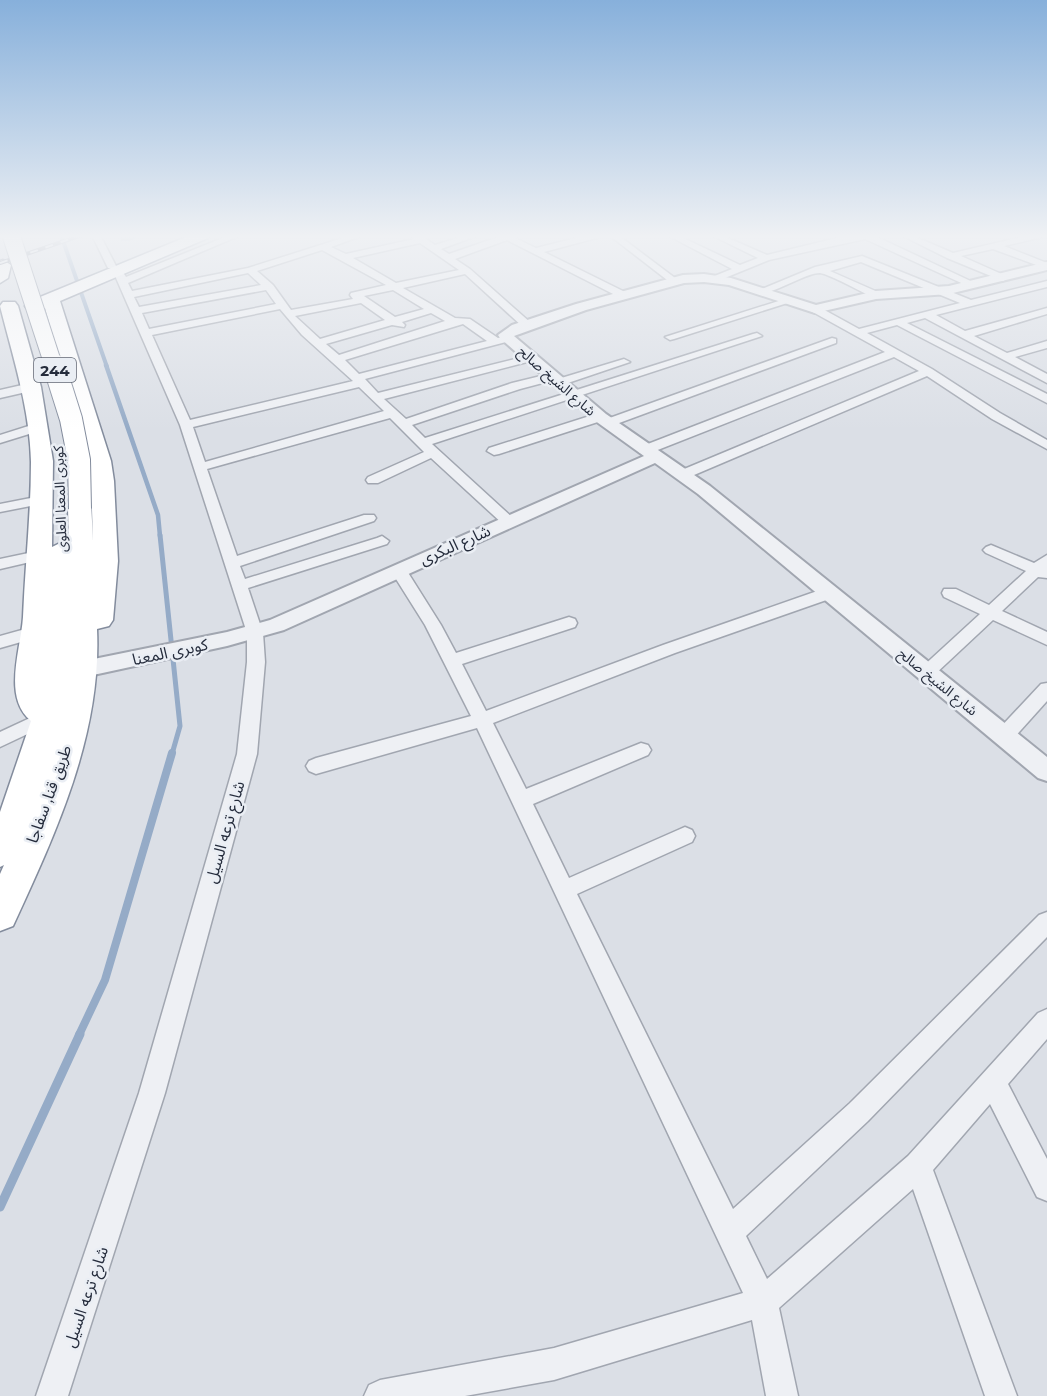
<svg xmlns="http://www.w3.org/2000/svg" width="1047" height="1396" font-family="Montserrat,'Noto Sans Arabic',sans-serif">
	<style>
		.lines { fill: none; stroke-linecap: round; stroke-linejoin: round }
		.stream-far4 { stroke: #95abc7; stroke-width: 4 }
		.stream-far3 { stroke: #95abc7; stroke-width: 4.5 }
		.stream-far2 { stroke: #95abc7; stroke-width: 5 }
		.stream-far1 { stroke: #95abc7; stroke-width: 8 }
		.stream { stroke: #95abc7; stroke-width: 9 }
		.canal { fill: #95abc7; fill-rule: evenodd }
		.minor-casing { stroke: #a1a6b0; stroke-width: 3 }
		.tertiary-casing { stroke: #a1a6b0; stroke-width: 4 }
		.trunk-casing { stroke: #838c9d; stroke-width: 3 }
		.minor { fill: #eef0f4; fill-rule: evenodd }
		.tertiary { fill: #eef0f4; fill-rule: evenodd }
		.trunk { fill: #fff; fill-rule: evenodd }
		.rail-casing { stroke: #757d90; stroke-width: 4 }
		.rail { stroke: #eaeef4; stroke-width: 2; stroke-dasharray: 8; stroke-linecap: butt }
		.trunk-bridge-far1-casing { stroke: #838c9d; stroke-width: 19; stroke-linecap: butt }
		.trunk-bridge-casing { stroke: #838c9d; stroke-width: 24; stroke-linecap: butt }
		.trunk-bridge-far1 { stroke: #fff; stroke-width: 17 }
		.trunk-bridge { stroke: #fff; stroke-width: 22 }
		.labels { text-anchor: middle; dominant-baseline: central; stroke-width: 5; stroke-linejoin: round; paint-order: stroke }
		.far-street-label { font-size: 14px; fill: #252c3c; stroke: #eaeef4 }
		.shield { fill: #eaeef4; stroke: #606673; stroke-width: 1.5 }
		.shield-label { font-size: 15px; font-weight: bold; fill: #252c3c }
		.street-label { font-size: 16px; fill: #252c3c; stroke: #eaeef4 }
	</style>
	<rect width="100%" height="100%" fill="#dbdfe6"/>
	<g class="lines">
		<!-- stream-far4 -->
		<polyline class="stream-far4" points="61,235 107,367"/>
		<!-- stream-far3 -->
		<polyline class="stream-far3" points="106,365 158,515 160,536"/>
		<!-- stream-far2 -->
		<polyline class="stream-far2" points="160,535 180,726 172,754"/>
		<!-- stream-far1 -->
		<polyline class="stream-far1" points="79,1035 105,980 172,753"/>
		<!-- stream -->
		<polyline class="stream" points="0,1207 80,1034"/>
		<!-- canal -->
		<polygon class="canal" points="129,235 143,235 129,241 121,241 121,237"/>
		<!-- minor casing -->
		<g class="minor-casing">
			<g id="minor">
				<polygon points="92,235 100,235 116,266 114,268 108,268"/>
				<path d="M 230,235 L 241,235 L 128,283 L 132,291 L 248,268 L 352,235 L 364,235 L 331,247 L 346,254 L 414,239 L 411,235 L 420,235 L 435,245 L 467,235 L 479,235 L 441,249 L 449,254 L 504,235 L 518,235 L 515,238 L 536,248 L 588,235 L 601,235 L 600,237 L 544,252 L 627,293 L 627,297 L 619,297 L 507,240 L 455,259 L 470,269 L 531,323 L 531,327 L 523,327 L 465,274 L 403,288 L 455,318 L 470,319 L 498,338 L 502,337 L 508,340 L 506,342 L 365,379 L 378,393 L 531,355 L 537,358 L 535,360 L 384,399 L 406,419 L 512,383 L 553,373 L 557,375 L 558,379 L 624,359 L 630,362 L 559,386 L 555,385 L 554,380 L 520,389 L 412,425 L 425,438 L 753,334 L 757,333 L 762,336 L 432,444 L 514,519 L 516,522 L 509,526 L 504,525 L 431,458 L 378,483 L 368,483 L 366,480 L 368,477 L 424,452 L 390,418 L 207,469 L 237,556 L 364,515 L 374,515 L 376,518 L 374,521 L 240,566 L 245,579 L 377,538 L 382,536 L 389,541 L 387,544 L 248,588 L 263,633 L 265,662 L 257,754 L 165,1093 L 68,1396 L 36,1396 L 139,1093 L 237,754 L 247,662 L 247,633 L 180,425 L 113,271 L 121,269 L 126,277 ZM 420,243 L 459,270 L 396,283 L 353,258 ZM 322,250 L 386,285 L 351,293 L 350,295 L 353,299 L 291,310 L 273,285 L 257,271 ZM 248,273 L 261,285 L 139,307 L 134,297 ZM 266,290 L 276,304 L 149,329 L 142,313 ZM 393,290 L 424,309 L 395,317 L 364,296 ZM 361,303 L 385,320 L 320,339 L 295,316 ZM 280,309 L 302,335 L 353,381 L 190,420 L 152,335 ZM 431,313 L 445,321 L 339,355 L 326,344 L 392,325 L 404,327 L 405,325 L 402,322 ZM 463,324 L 487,341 L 359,374 L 345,360 ZM 359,387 L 384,411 L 205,462 L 193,427 Z"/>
				<polygon points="609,235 618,235 679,281 671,283"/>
				<polygon points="667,235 677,235 740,265 758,258 711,235 721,235 767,255 845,236 876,235 875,236 979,285 970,287 865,239 769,260 715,282 712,281 712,277 732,269"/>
				<polygon points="901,235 911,235 953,253 1030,235 1043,235 1042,237 1004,246 1047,263 1047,269 993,249 961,256 1006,276 1008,278 1003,281 947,258"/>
				<path d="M 862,256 L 971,300 L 1047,281 L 1047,287 L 936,315 L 965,331 L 1047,308 L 1047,314 L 974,336 L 1007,353 L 1047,341 L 1047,348 L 1015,357 L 1047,374 L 1047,383 L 925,318 L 907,323 L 1047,394 L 1047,403 L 897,325 L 867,333 L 932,369 L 1000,413 L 1047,440 L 1047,449 L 992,419 L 927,376 L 687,478 L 682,479 L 675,475 L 677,472 L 919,371 L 894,357 L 650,453 L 640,453 L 638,450 L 640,447 L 885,352 L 811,311 L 811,307 L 819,307 L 859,329 L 960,303 L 861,262 L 830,271 L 880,293 L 880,297 L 872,297 C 862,292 829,274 820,273 C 803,273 768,299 757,291 L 815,267 Z"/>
				<polygon points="788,298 797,300 674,339 670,340 665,337"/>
				<polygon points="832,338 836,339 836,343 611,426 603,426 601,423 604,420 499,454 494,455 487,451 489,448 596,414 604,414 606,417 604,420"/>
				<polygon points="31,383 37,387 35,390 0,398 0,390"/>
				<polygon points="38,423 44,427 42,430 0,443 0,435"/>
				<polygon points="41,496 46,497 48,500 46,503 0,512 0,504"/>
				<polygon points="991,545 1034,563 1047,555 1047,578 1038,577 1002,611 1047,632 1047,645 993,620 932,677 926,679 920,677 917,673 920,669 980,614 944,597 942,593 944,589 956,589 989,605 1026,571 986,553 983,550 986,547"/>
				<polygon points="38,551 46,556 43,559 0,569 0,559"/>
				<polygon points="399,566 407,571 441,625 456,653 569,617 575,619 577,623 575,627 462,664 486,711 663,645 823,589 835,589 837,593 835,597 675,653 493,723 526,789 641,743 648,745 651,750 648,755 533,804 569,878 678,830 685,827 692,830 695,836 692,842 577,894 733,1209 850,1103 1039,915 1047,912 1047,937 868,1121 746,1236 767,1279 908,1156 1038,1013 1047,1009 1047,1039 1008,1084 1047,1159 1047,1201 1037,1197 990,1104 933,1170 1017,1396 985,1396 913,1189 779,1308 798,1396 766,1396 752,1320 554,1380 465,1396 364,1396 369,1385 380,1380 554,1348 743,1293 477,728 316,774 309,771 306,766 309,761 316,758 471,716 425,625 391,571"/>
				<polygon points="36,626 42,628 44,632 42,636 0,648 0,636"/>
				<polygon points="1047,683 1047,701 1011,741 1004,743 997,741 995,736 997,731 1041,684"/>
				<polygon points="47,710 53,712 56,717 53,722 0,747 0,732"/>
			</g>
		</g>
		<!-- tertiary casing -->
		<g class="tertiary-casing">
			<polygon id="tertiary" points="1047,262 1047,270 949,294 876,299 815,313 729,285 704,282 684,283 586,310 514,336 606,414 710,486 1047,757 1047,781 1038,778 698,494 655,463 284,630 227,646 84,677 76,674 73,669 76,664 84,661 227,632 270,620 644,456 594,420 500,338 498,335 512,325 576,304 683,275 704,274 731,278 816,305 876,291 949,286"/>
		</g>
		<!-- trunk casing -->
		<g class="trunk-casing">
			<g id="trunk">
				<path d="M 191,235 L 210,235 L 208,238 L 60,301 L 111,461 L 114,481 L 118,561 L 113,620 L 109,626 L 97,629 C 102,734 56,833 13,926 L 0,931 L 0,874 L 4,865 L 0,867 L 0,812 L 31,721 C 2,697 21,649 23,617 C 25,566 31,514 31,462 C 30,410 13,357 0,306 L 3,302 L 15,302 L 18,306 L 41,387 L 53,461 L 52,547 L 62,542 L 69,544 L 68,509 L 72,504 L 80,502 L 88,504 L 92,509 L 93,541 L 89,461 L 45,308 L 34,311 L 28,310 L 25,306 L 28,302 Z"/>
				<polygon points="3,260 11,265 8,278 0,283 0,261"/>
			</g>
		</g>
		<!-- minor -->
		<use href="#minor" class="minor"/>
		<!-- tertiary -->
		<use href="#tertiary" class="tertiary"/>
		<!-- trunk -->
		<use href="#trunk" class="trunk"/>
		<!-- rail casing -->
		<g class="rail-casing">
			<polyline id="rail" points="0,263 82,235"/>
		</g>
		<!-- rail -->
		<use href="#rail" class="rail"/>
		<!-- trunk-bridge-far1 casing -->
		<g class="trunk-bridge-far1-casing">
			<polyline id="trunk-bridge-far1" points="11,235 54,367"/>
		</g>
		<!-- trunk-bridge casing -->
		<g class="trunk-bridge-casing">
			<polyline id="trunk-bridge" points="54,365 71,419 79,460 80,509"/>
		</g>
		<!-- trunk-bridge-far1 -->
		<use href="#trunk-bridge-far1" class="trunk-bridge-far1"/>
		<!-- trunk-bridge -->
		<use href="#trunk-bridge" class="trunk-bridge"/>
	</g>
	<!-- sky -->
	<linearGradient id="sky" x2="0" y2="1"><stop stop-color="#87b0db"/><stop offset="0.55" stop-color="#eff1f4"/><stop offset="1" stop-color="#eff1f4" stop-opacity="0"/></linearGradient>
	<rect width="1047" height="430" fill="url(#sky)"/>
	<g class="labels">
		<!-- far-street labels -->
		<g class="far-street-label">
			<text transform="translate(557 381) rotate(41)">شارع الشيخ صالح</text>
			<text transform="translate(60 499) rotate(-92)">كوبرى المعنا العلوى</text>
			<text transform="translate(938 682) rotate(39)">شارع الشيخ صالح</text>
		</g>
		<!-- shield labels -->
		<rect class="shield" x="34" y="358" width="42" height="24" rx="4.5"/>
		<g class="shield-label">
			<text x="55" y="370">244</text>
		</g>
		<!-- street labels -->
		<g class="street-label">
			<text transform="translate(455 545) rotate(-24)">شارع البكرى</text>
			<text transform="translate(170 652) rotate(-12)">كوبرى المعنا</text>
			<text transform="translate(49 794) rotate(-70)">طريق قنا, سفاجا</text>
			<text transform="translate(225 832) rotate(-74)">شارع ترعه السيل</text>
			<text transform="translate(86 1297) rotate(-71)">شارع ترعه السيل</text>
		</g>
	</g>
</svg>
